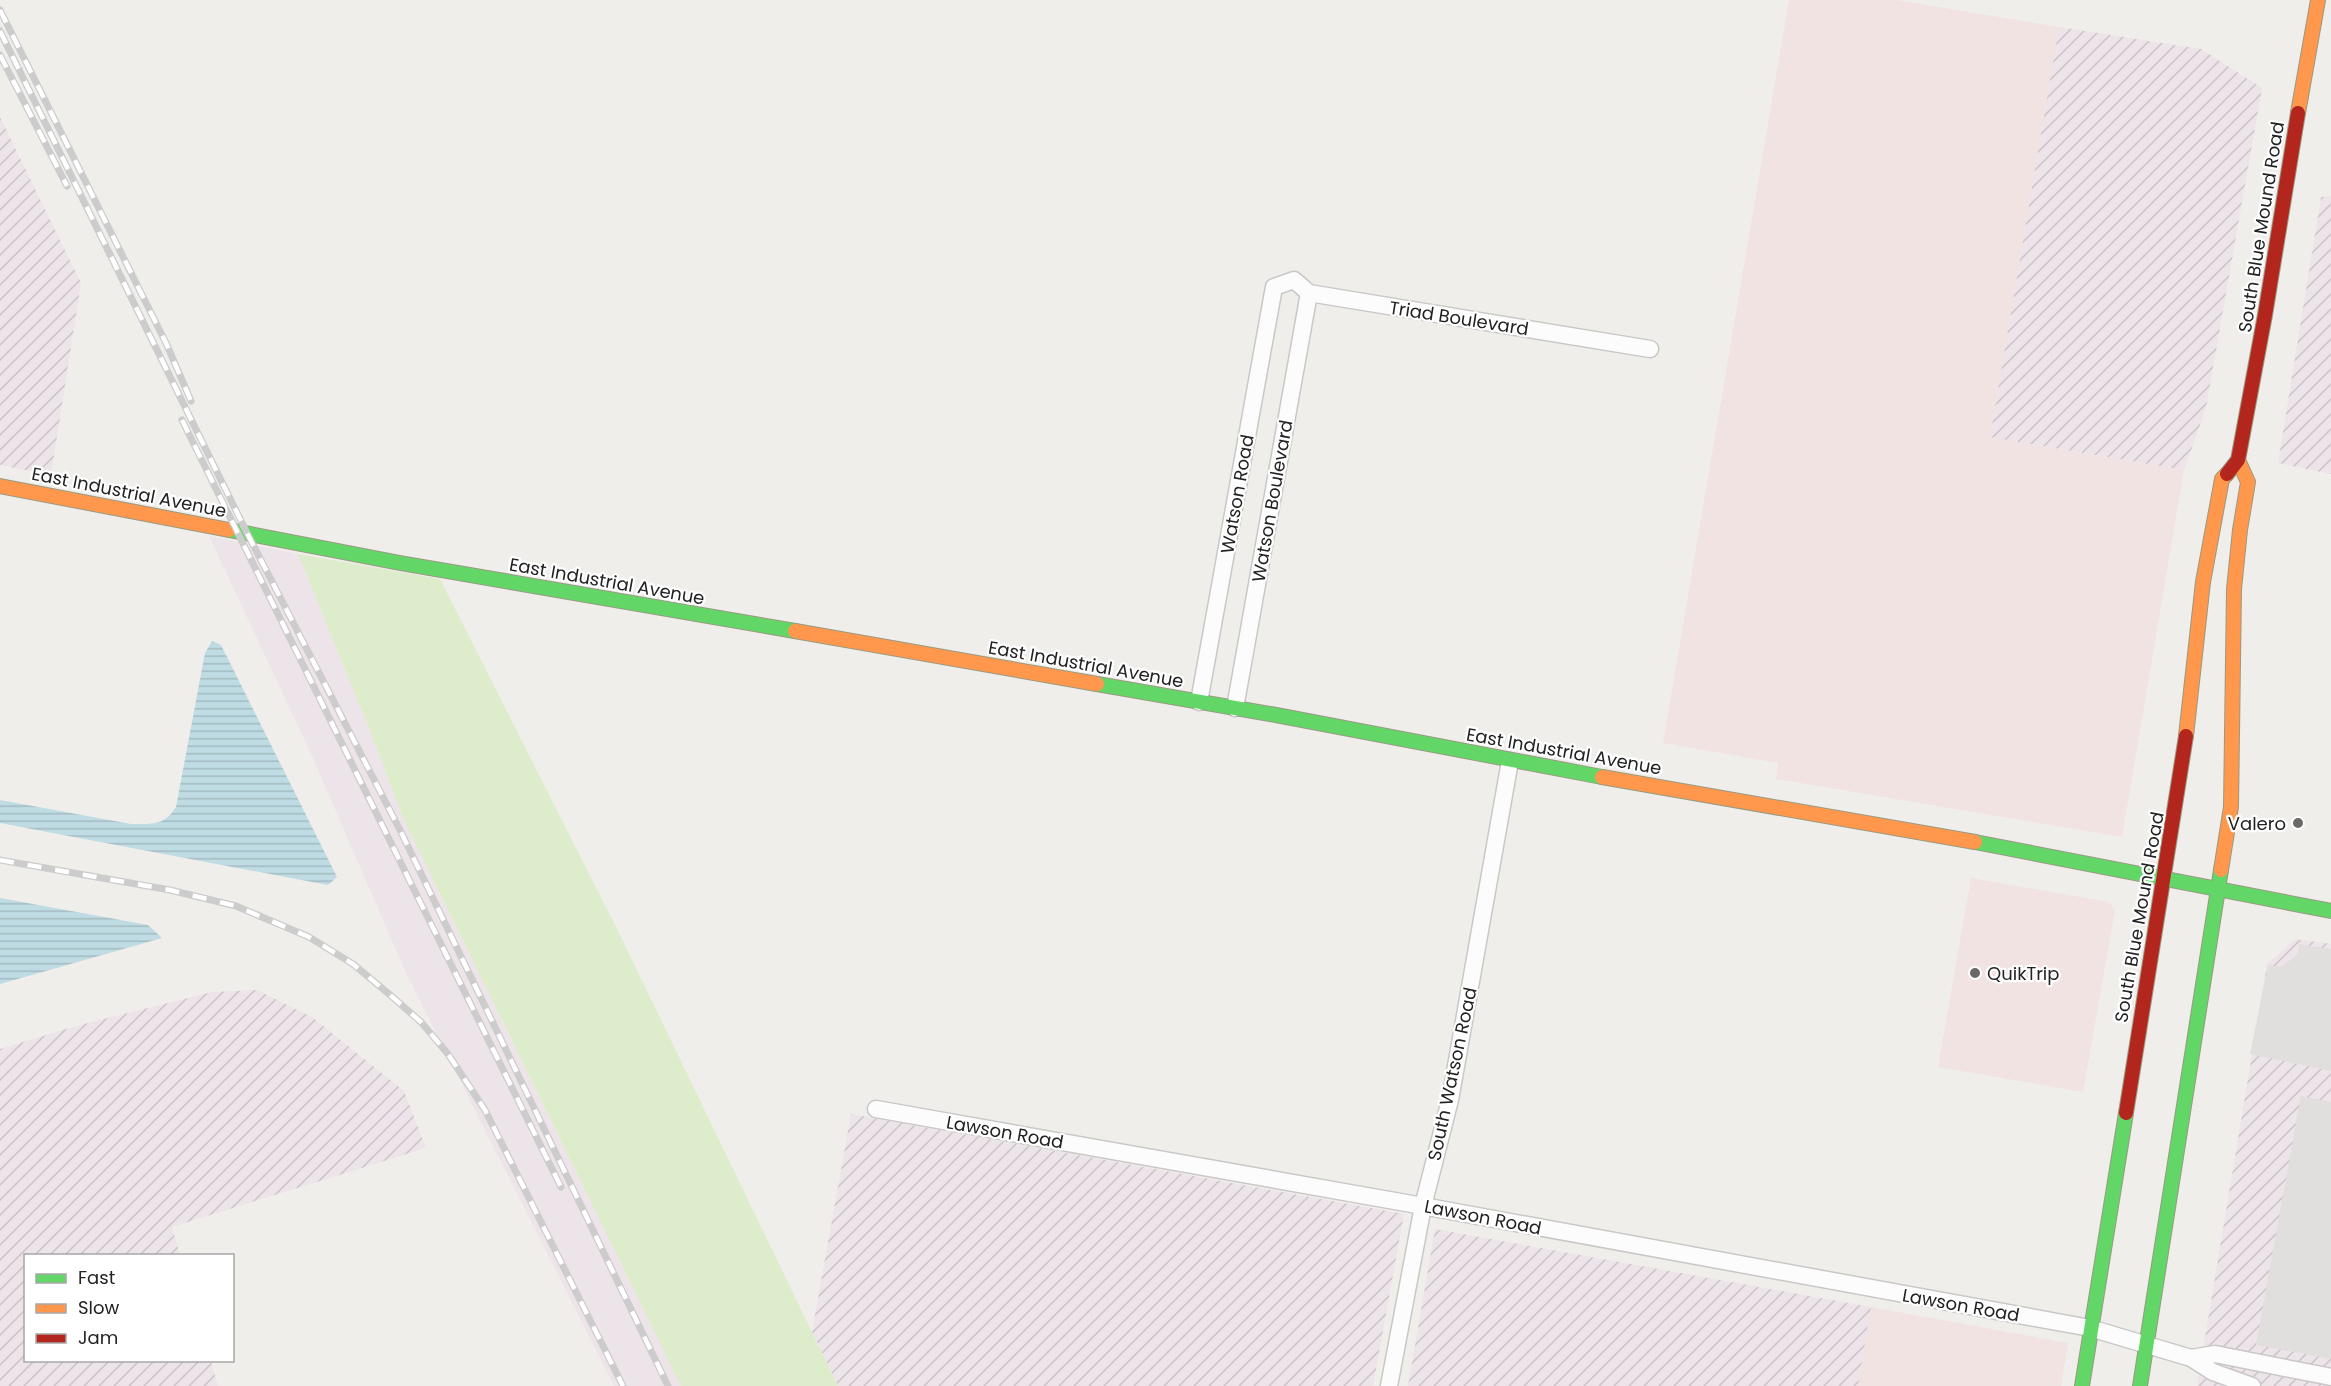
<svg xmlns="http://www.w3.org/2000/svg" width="2331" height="1386" font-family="Poppins,sans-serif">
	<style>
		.commercial { fill: #f1e3e1 }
		.industrial { fill: url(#industrial-furrows) }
		.railway { fill: #ede4e9 }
		.grass { fill: #ddeccb }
		.parking { fill: #e0dfde }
		.water { fill: url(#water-rules) }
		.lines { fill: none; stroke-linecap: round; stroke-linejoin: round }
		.street-casing { stroke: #c9c8c7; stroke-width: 19 }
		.fast-casing { stroke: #999a82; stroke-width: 16 }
		.slow-casing { stroke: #999a82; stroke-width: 16 }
		.jam-casing { stroke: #999a82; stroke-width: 16 }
		.street { stroke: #fdfcfc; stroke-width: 16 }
		.fast { stroke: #63d668; stroke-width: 14 }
		.slow { stroke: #ff974d; stroke-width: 14 }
		.jam { stroke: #b3261e; stroke-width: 14 }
		.rail-casing { stroke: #ccc; stroke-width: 7 }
		.rail { stroke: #fff; stroke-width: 4.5; stroke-dasharray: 14; stroke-linecap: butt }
		.poi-dot { fill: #6a6968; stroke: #fff; stroke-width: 2 }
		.labels { text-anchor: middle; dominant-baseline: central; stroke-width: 4.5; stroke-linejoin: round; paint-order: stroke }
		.street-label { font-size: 18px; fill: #222; stroke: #fff }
		.poi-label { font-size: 18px; fill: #222; stroke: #fff; text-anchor: end }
	</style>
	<defs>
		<pattern id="industrial-furrows" width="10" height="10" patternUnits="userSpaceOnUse" patternTransform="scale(1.5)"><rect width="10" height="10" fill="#ede4e9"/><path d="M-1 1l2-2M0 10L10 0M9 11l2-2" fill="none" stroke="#cbc3c8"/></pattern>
		<pattern id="water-rules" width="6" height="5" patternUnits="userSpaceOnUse" patternTransform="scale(1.5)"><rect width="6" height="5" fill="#bfdbe3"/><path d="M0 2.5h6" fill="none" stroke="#a4bcc2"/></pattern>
	</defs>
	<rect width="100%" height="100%" fill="#f0eeeb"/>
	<!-- commercial -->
	<g class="commercial">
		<polygon points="1789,0 1897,0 2059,27 1990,437 2184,470 2122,837 1776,779 1778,763 1663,743"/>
		<polygon points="1971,878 2109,902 2115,910 2083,1092 1938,1067"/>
		<polygon points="1871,1307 2068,1343 2061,1386 1858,1386"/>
	</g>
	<!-- industrial -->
	<g class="industrial">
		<polygon points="2059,27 2201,49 2262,88 2206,408 2184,470 1990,437"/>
		<polygon points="0,117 81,283 51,475 0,465"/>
		<polygon points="2331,196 2331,474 2278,463 2321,197"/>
		<polygon points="2296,939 2331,944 2331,1386 2197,1386 2267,964"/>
		<polygon points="257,990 312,1017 404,1091 426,1148 172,1227 180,1255 26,1256 26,1360 211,1361 218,1386 0,1386 0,1049 76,1026 212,992"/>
		<polygon points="851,1114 1404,1214 1373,1386 838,1386 812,1332"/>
		<polygon points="1435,1229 1871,1307 1858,1386 1408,1386"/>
	</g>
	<!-- railway -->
	<polygon class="railway" points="209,536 298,554 373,738 403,818 681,1386 614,1386 405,971 313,758"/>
	<!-- grass -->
	<polygon class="grass" points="298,554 440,579 619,933 838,1386 681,1386 403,818 373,738"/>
	<!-- parking -->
	<g class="parking">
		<polygon points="2299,944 2331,949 2331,1071 2250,1054 2268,965 2281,967 2298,954"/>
		<polygon points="2301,1096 2331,1102 2331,1359 2256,1345"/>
	</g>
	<!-- water -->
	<g class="water">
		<path d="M 212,641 L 221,645 L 337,877 L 328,885 L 0,823 L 0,800 L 131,824 C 152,824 164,826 176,807 L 205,653 Z"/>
		<polygon points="0,898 148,925 162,938 0,984"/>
	</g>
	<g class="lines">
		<!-- street casing -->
		<g class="street-casing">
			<g id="street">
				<polyline points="1199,702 1274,287 1294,280 1309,293 1650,349"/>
				<polyline points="1235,708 1309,293"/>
				<polyline points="876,1109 1423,1206 2090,1328 2191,1358 2213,1372 2252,1386"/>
				<polyline points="2191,1358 2215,1354 2331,1377"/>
				<polyline points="1389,1386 1423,1206 1450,1100 1510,761"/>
			</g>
		</g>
		<!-- fast casing -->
		<g class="fast-casing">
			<g id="fast">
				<polyline points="229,530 400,563 795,631"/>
				<polyline points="1097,684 1276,715 1602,777"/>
				<polyline points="1975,842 2331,911"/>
				<polyline points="2082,1386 2126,1113"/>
				<polyline points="2140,1386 2221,870"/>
			</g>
		</g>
		<!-- slow casing -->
		<g class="slow-casing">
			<g id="slow">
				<polyline points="2298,113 2318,0"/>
				<polyline points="0,486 229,530"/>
				<polyline points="795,631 1097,684"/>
				<polyline points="2186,736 2203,582 2222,479 2227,474"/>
				<polyline points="1602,777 1975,842"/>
				<polyline points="2221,870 2231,807 2234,589 2240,530 2248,482 2238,460"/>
			</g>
		</g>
		<!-- jam casing -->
		<g class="jam-casing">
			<g id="jam">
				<polyline points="2227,474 2238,460 2265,315 2298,113"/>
				<polyline points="2126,1113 2186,736"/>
			</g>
		</g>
		<!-- street -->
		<use href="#street" class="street"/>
		<!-- fast -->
		<use href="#fast" class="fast"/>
		<!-- slow -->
		<use href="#slow" class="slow"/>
		<!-- jam -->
		<use href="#jam" class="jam"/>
		<!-- rail casing -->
		<g class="rail-casing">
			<g id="rail">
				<polyline points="0,10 166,343 191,401"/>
				<polyline points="0,31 247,533 401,832 668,1386"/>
				<polyline points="0,55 67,186"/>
				<polyline points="182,420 561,1187"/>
				<polyline points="0,860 170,890 236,906 309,937 353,964 389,994 421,1022 448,1054 485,1110 623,1386"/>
			</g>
		</g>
		<!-- rail -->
		<use href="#rail" class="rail"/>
	</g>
	<!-- markers -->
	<g class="poi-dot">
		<circle cx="2298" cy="823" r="6"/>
		<circle cx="1975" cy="973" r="6"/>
	</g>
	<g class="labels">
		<!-- street labels -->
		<g class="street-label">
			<text transform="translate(2261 227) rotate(-81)">South Blue Mound Road</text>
			<text transform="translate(1459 318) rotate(9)">Triad Boulevard</text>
			<text transform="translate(129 492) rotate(11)">East Industrial Avenue</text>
			<text transform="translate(1237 494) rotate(-80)">Watson Road</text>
			<text transform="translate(1272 501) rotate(-80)">Watson Boulevard</text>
			<text transform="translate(607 581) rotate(10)">East Industrial Avenue</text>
			<text transform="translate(1086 664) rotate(10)">East Industrial Avenue</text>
			<text transform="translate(1564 751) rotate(10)">East Industrial Avenue</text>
			<text transform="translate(2139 917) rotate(-80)">South Blue Mound Road</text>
			<text transform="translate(1452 1074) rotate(-78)">South Watson Road</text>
			<text transform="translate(1005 1132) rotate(10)">Lawson Road</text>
			<text transform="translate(1483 1217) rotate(11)">Lawson Road</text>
			<text transform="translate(1961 1305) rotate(10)">Lawson Road</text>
		</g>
		<!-- poi labels -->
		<g class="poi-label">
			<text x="2286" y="823">Valero</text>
			<text x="1987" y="973" text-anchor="start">QuikTrip</text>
		</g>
	</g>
	<!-- legend -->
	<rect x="24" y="1254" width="210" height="108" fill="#ffffff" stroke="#a7a7a7" stroke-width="1.5"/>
	<rect x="36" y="1274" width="30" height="9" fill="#63d668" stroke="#a7a7a7" stroke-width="1.5"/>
	<text x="78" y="1284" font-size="18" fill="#222222">Fast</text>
	<rect x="36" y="1304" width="30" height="9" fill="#ff974d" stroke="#a7a7a7" stroke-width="1.5"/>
	<text x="78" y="1314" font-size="18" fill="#222222">Slow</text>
	<rect x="36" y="1334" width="30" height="9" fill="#b3261e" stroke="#a7a7a7" stroke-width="1.5"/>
	<text x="78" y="1344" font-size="18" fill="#222222">Jam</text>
</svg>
